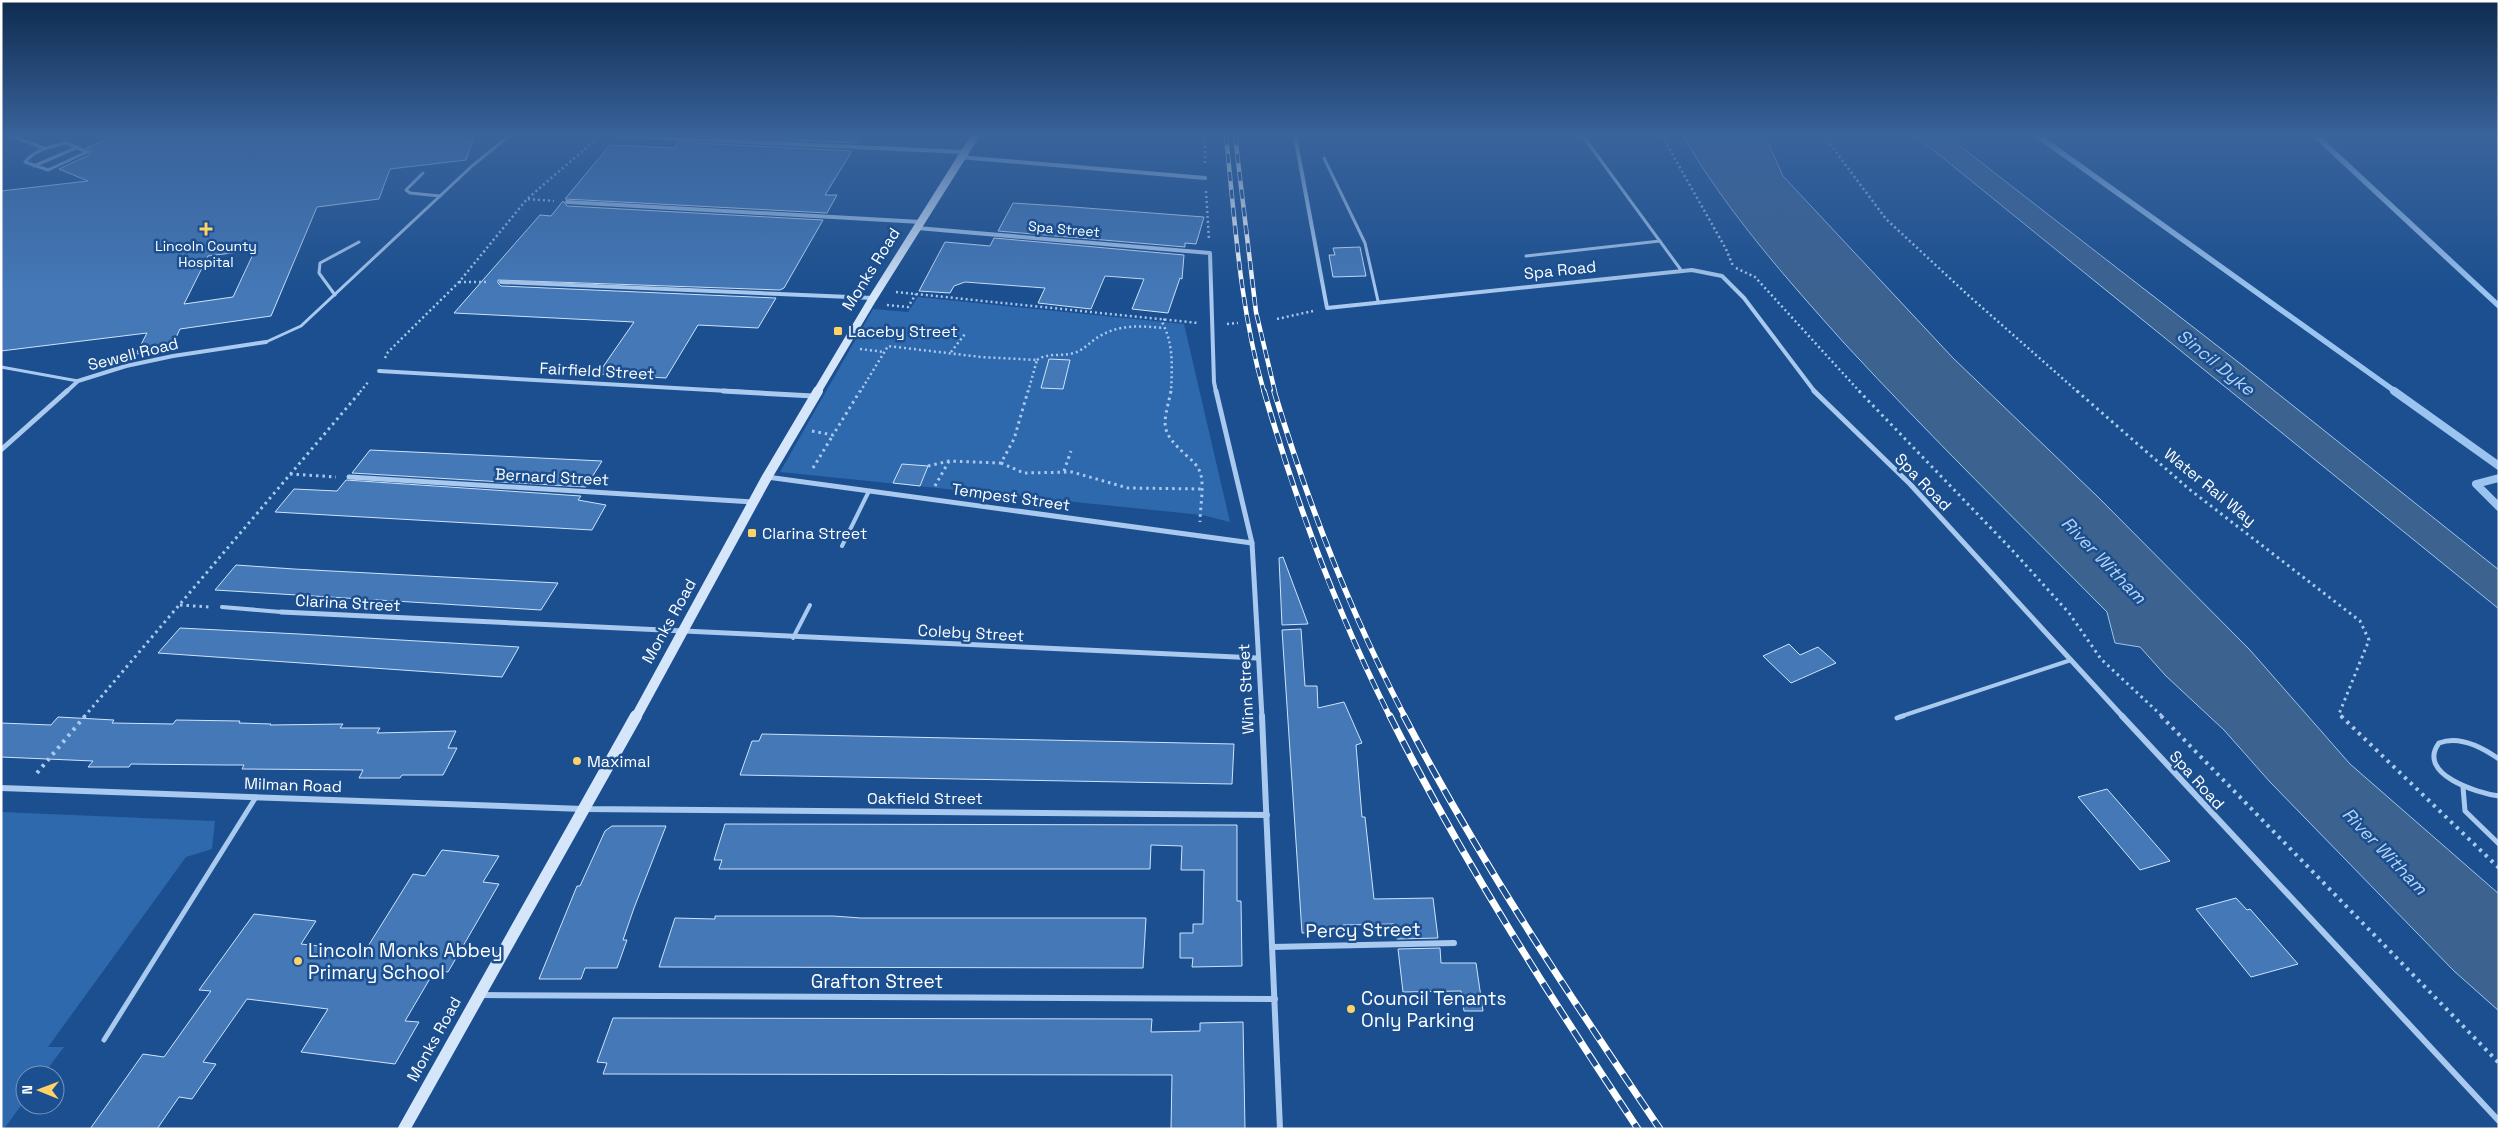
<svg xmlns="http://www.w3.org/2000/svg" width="2500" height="1130" font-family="'Space Grotesk',sans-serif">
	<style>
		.green { fill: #2e69ad }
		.water { fill: #3c6290; stroke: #9cc4f0 }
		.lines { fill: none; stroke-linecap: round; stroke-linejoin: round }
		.stream-far1 { stroke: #9cc4f0; stroke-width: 5.5 }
		.stream { stroke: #9cc4f0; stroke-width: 8 }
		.building { fill: #4478b7; stroke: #cfe3fa; fill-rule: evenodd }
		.path-far2 { stroke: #a9c9ee; stroke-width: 2.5; stroke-dasharray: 2 3; stroke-linecap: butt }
		.path-far1 { stroke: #a9c9ee; stroke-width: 3; stroke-dasharray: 2.5 4; stroke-linecap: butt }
		.path { stroke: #a9c9ee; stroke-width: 4; stroke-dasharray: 3 5; stroke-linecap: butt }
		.lane-far2 { stroke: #a9c9ee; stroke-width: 3 }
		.lane-far1 { stroke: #a9c9ee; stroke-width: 4 }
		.lane { stroke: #a9c9ee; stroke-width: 5 }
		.street-far2 { stroke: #a9c9ee; stroke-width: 4 }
		.street-far1 { stroke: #a9c9ee; stroke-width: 5 }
		.street { stroke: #a9c9ee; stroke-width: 6 }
		.secondary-far2 { stroke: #d6e6fa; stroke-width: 8 }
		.secondary-far1 { stroke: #d6e6fa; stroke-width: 10 }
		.secondary { stroke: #d6e6fa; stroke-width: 12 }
		.rail-far2-casing { stroke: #fff; stroke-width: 4.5 }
		.rail-far1-casing { stroke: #fff; stroke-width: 5.5 }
		.rail-casing { stroke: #fff; stroke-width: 7 }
		.rail-far2 { stroke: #1b4f8f; stroke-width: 3; stroke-dasharray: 9; stroke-linecap: butt }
		.rail-far1 { stroke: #1b4f8f; stroke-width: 4; stroke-dasharray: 11; stroke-linecap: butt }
		.rail { stroke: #1b4f8f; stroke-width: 5; stroke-dasharray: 14; stroke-linecap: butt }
		.poi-dot { fill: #ffd166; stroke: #1b4f8f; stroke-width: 2 }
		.labels { text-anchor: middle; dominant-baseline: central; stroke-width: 5; stroke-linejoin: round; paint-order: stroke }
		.far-street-label { font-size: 14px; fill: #fff; stroke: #1b4f8f }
		.far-poi-label { font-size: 14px; fill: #fff; stroke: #1b4f8f }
		.street-label { font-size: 16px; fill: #fff; stroke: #1b4f8f }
		.poi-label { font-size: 16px; fill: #fff; stroke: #1b4f8f; text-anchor: start }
		.water-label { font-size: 18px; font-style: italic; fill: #b5d3f5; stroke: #1b4f8f }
		.near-street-label { font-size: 19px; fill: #fff; stroke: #1b4f8f }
		.near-poi-label { font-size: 19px; fill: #fff; stroke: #1b4f8f; text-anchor: start }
	</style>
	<rect width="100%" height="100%" fill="#1b4f8f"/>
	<!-- green -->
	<g class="green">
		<polygon points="918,297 1184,324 1230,522 1202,515 780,472 873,309 908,312"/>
		<polygon points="1,812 215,821 212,849 186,857 48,1047 64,1047 43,1075 25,1075 25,1100 4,1129 1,1129"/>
	</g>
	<!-- water -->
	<g class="water">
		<path d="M 1683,136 L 1765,136 L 1783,176 L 1953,358 L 2098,497 L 2250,650 L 2350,764 L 2499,894 L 2499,1011 L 2454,971 L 2270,782 L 2224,730 L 2166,676 L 2140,647 L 2115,643 L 2107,612 C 2019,523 1930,436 1845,344 C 1786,278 1728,213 1683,136 Z"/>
		<polygon points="1916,136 1947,136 2242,365 2499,570 2499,609"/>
	</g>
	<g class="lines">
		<!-- stream-far1 -->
		<g class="stream-far1">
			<polyline points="2038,136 2396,392"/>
			<polyline points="2316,136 2499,306"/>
		</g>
		<!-- stream -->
		<g class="stream">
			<polyline points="2394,391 2499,466"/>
			<polyline points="2499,478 2476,484 2499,507"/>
		</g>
	</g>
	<!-- building -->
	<g class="building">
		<path d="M 115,136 L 474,136 L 466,160 L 390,169 L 379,199 L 317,207 L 271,316 L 180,329 L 170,350 L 136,354 L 147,333 L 1,351 L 1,191 L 88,181 L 59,169 L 89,155 L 90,151 L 86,148 ZM 255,250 L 233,297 L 184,304 L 208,256 Z"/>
		<polygon points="692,136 861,136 856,143"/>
		<polygon points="677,142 852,151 825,195 837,195 827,213 565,199 610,145 676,148"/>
		<polygon points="563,201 567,206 823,220 784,288 780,290 498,280 498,283 501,286 776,298 758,328 698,325 666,378 598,374 634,322 454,313 540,215 551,216"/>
		<polygon points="1013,203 1060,206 1204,217 1196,244 1185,243 1185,247 998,231"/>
		<polygon points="994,238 1184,255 1182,279 1180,278 1168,313 1132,309 1144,279 1105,276 1091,309 1038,303 1045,288 965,282 954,286 950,293 919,291 945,242 990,246"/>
		<polygon points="1360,247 1366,276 1333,277 1329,255 1335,255 1333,248"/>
		<polygon points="1049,359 1070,360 1063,389 1041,388"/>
		<polygon points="370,450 519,457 602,461 586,487 352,473"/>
		<polygon points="902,464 928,466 920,486 893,483"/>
		<polygon points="346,480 581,496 578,500 606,505 592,530 275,512 294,489 337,491"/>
		<polygon points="1283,557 1308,624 1282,625 1279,558"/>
		<polygon points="236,565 294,569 558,583 541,610 215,590"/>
		<polygon points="180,628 299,634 519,647 502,677 158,653"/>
		<polygon points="1301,629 1305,686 1317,686 1318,708 1344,702 1362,743 1356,745 1362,817 1365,817 1374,899 1433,898 1438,938 1397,939 1394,924 1343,925 1344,931 1302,933 1282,630"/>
		<polygon points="1789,644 1800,655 1818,647 1836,663 1791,683 1763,656"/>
		<polygon points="58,717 114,720 112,723 173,724 176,720 240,721 239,723 271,724 270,725 343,724 340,728 380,728 377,733 456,731 448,748 457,748 443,775 402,775 400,778 359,778 363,770 242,769 244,765 224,765 131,764 129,767 88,767 93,761 1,757 1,723 51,725"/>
		<polygon points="762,734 1234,744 1232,784 740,775 752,741 759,741"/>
		<polygon points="2107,789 2170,861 2140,870 2078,797"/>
		<polygon points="725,824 1237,825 1237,901 1241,901 1242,966 1192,967 1193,958 1180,958 1180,933 1193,933 1193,924 1203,924 1204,870 1181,870 1182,846 1151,845 1150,869 719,869 722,860 714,860"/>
		<polygon points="612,826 666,826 634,908 623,940 627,940 617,968 585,968 581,979 539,979 577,886 580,886 605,831"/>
		<polygon points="442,850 499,856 483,882 499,884 448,972 435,970 405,1021 419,1022 395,1064 301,1052 328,1009 247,999 203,1062 216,1064 192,1099 179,1097 157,1129 90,1129 143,1054 164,1057 211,991 199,990 254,914 316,921 301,944 365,951 413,874 425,876"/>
		<polygon points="2236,898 2247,910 2250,909 2298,964 2251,977 2196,909"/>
		<polygon points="715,916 833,916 861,918 1146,918 1143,968 659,967 675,918 715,919"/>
		<polygon points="1440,948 1441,963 1476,963 1483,1011 1464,1011 1461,991 1403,992 1398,949"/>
		<polygon points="613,1018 1152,1019 1151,1032 1200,1031 1200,1023 1243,1022 1245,1129 1171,1129 1172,1075 603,1074 607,1063 597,1062"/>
	</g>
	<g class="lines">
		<!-- path-far2 -->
		<g class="path-far2">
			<polyline points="1205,136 1205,165"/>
			<polyline points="1662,136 1726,249 1733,266"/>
			<polyline points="1824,136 1886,219 1969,296 2078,392"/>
			<polyline points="1206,191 1209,240"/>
			<polyline points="528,199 554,201"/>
			<polyline points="1736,268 1755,277 1860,392"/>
			<polyline points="459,282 487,282"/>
			<polyline points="896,292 1198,323"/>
			<polyline points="887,305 908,307 916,294"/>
			<path d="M 1165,319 L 1162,322 C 1174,344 1172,368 1171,392"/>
			<polyline points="1277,319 1313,311"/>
			<polyline points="1227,324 1238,323"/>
			<polyline points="860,349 884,352"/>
			<polyline points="951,352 965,334"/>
			<polyline points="385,358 388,352 459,282 527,199 600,136"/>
			<path d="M 1037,360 C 1049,352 1061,357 1074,353 C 1084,350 1091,341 1100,336 C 1120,324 1142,326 1164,328"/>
			<polyline points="360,392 369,381"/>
			<polyline points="860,392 888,346 981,357 1037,360 1028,392"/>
		</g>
		<!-- path-far1 -->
		<g class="path-far1">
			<path d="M 1171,391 C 1163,427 1159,430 1187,456 C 1193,461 1199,467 1201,475 C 1204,489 1200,508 1200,522"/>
			<polyline points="1859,391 2013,551 2069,613 2101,659 2163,717"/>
			<polyline points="2077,391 2189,489 2360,621 2369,640 2339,714 2342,717"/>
			<polyline points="812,431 833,435 860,391"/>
			<polyline points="1001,463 1024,473 1072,472 1128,488 1201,489"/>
			<polyline points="928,466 949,461 1001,463 1014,439 1028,391"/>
			<polyline points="813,468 833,435"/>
			<polyline points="1064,471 1071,451"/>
			<polyline points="290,474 336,477"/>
			<polyline points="935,486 949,461"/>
			<polyline points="180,605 209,607"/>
			<polyline points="84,717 361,391"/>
		</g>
		<!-- path -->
		<g class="path">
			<polyline points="2161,716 2499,1063"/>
			<polyline points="2341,716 2499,868"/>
			<polyline points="37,773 85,716"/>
		</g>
		<!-- lane-far2 -->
		<g class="lane-far2">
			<polyline points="11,136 44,148"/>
			<polyline points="1583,136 1681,270"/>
			<path d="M 66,143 L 87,152 L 48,170 L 25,162 C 36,149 50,147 66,143 Z"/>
			<polyline points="1324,158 1365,243 1378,301"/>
			<polyline points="34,166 78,147"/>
			<polyline points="423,173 406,190 410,193 440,196"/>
			<polyline points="1526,256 1660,241"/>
			<polyline points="335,295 319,273 320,263 359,242"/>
			<polyline points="266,342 301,326 472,166 509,136"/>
			<polyline points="1,367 78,381"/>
		</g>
		<!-- lane-far1 -->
		<g class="lane-far1">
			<polyline points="842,546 869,491"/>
			<polyline points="222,607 281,612"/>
			<polyline points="793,638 810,605"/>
			<polyline points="1899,717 2071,660"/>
		</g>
		<!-- lane -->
		<g class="lane">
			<polyline points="1897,718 1903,716"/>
			<path d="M 2499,759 C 2482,747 2459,735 2439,743 C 2416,774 2477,793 2499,796"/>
			<polyline points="2463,787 2465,811 2499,844"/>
			<polyline points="104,1040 256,797"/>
		</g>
		<!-- street-far2 -->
		<g class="street-far2">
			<polyline points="620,136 963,152"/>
			<polyline points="1295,136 1327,308 1692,270 1722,276 1744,298 1815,392"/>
			<polyline points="959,157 1205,178"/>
			<polyline points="567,202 921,222"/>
			<polyline points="917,228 1210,253 1214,382 1216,392"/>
			<polyline points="501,282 873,298"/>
			<polyline points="379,371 745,392"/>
			<polyline points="66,392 78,381 126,366 173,356 266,342"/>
		</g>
		<!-- street-far1 -->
		<g class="street-far1">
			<polyline points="723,391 813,396"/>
			<polyline points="1216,391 1252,543 1262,717"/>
			<polyline points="1814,391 1910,484 2123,717"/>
			<polyline points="1,450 67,391"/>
			<polyline points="349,477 753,502"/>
			<polyline points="767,477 1252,543"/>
			<polyline points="281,612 1257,658"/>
		</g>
		<!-- street -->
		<g class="street">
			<polyline points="1262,716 1280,1129"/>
			<polyline points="2122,716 2499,1121"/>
			<polyline points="1,788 583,809 1267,815"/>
			<polyline points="1272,947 1454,943"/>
			<polyline points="480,995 1275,999"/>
		</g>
		<!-- secondary-far2 -->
		<polyline class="secondary-far2" points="817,392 873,298 975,136"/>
		<!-- secondary-far1 -->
		<polyline class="secondary-far1" points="636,717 767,477 818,391"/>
		<!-- secondary -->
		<polyline class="secondary" points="404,1129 636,716"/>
		<!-- rail-far2 casing -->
		<g class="rail-far2-casing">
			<g id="rail-far2">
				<path d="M 1226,136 C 1235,222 1240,309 1264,392"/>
				<polyline points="1235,136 1256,312 1275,392"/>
			</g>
		</g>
		<!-- rail-far1 casing -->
		<g class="rail-far1-casing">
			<g id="rail-far1">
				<path d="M 1264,391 C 1297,506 1336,610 1390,717"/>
				<path d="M 1274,391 C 1308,504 1350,612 1405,717"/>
			</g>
		</g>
		<!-- rail casing -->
		<g class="rail-casing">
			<g id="rail">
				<path d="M 1390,716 C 1462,860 1549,995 1638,1129"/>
				<path d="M 1404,716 C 1479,860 1569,995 1660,1129"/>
			</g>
		</g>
		<!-- rail-far2 -->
		<use href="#rail-far2" class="rail-far2"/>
		<!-- rail-far1 -->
		<use href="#rail-far1" class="rail-far1"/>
		<!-- rail -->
		<use href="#rail" class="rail"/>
	</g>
	<!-- sky -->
	<linearGradient id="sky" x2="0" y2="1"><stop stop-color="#0f2b4f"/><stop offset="0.46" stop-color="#39639b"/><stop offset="1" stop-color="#39639b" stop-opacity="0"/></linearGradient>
	<rect width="2500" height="294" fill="url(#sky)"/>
	<!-- markers -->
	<g class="poi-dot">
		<path d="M203.5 221.5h5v5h5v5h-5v5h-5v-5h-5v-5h5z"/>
		<rect x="833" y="326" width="10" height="10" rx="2.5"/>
		<rect x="747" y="528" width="10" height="10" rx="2.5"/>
		<circle cx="577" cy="761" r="5"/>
		<circle cx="298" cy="961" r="5"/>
		<circle cx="1351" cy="1009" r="5"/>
	</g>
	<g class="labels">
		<!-- far-street labels -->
		<g class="far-street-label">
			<text transform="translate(1064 229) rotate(5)">Spa Street</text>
		</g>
		<!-- far-poi labels -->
		<g class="far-poi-label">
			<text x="206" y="246">Lincoln County<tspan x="206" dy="16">Hospital</tspan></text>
		</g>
		<!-- street labels -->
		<g class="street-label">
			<text transform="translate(871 269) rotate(-58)">Monks Road</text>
			<text transform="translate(1560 270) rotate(-6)">Spa Road</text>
			<text transform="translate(133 354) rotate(-14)">Sewell Road</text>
			<text transform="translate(597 371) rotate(3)">Fairfield Street</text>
			<text transform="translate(552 477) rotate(3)">Bernard Street</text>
			<text transform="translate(1923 482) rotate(46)">Spa Road</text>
			<text transform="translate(2210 487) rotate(39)">Water Rail Way</text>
			<text transform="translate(1011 497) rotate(8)">Tempest Street</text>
			<text transform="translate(348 603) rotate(3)">Clarina Street</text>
			<text transform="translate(669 621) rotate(-61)">Monks Road</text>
			<text transform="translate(971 633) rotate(3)">Coleby Street</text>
			<text transform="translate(1246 689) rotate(-93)">Winn Street</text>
			<text transform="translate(2197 780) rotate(48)">Spa Road</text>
			<text transform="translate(293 785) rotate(2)">Milman Road</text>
			<text x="925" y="798">Oakfield Street</text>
			<text transform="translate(434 1039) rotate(-61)">Monks Road</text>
		</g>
		<!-- poi labels -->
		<g class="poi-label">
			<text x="848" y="331">Laceby Street</text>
			<text x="762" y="533">Clarina Street</text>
			<text x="587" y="761">Maximal</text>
		</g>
		<!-- water labels -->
		<g class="water-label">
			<text transform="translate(2216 362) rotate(39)">Sincil Dyke</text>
			<text transform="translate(2104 560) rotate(46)">River Witham</text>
			<text transform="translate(2385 851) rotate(46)">River Witham</text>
		</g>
		<!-- near-street labels -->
		<g class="near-street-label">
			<text transform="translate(1363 930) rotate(-1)">Percy Street</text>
			<text x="877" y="981">Grafton Street</text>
		</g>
		<!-- near-poi labels -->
		<g class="near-poi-label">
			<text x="308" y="950">Lincoln Monks Abbey<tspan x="308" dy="22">Primary School</tspan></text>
			<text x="1361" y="998">Council Tenants<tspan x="1361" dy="22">Only Parking</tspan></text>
		</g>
	</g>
	<!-- border -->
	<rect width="2500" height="1130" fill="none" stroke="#ffffff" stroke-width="5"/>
	<!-- north arrow -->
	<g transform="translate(40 1090) rotate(271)"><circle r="24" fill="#1b4f8f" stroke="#7695bc"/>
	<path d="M0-4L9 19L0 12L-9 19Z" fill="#ffd166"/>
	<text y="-8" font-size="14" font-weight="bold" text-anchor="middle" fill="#ffffff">N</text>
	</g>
</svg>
